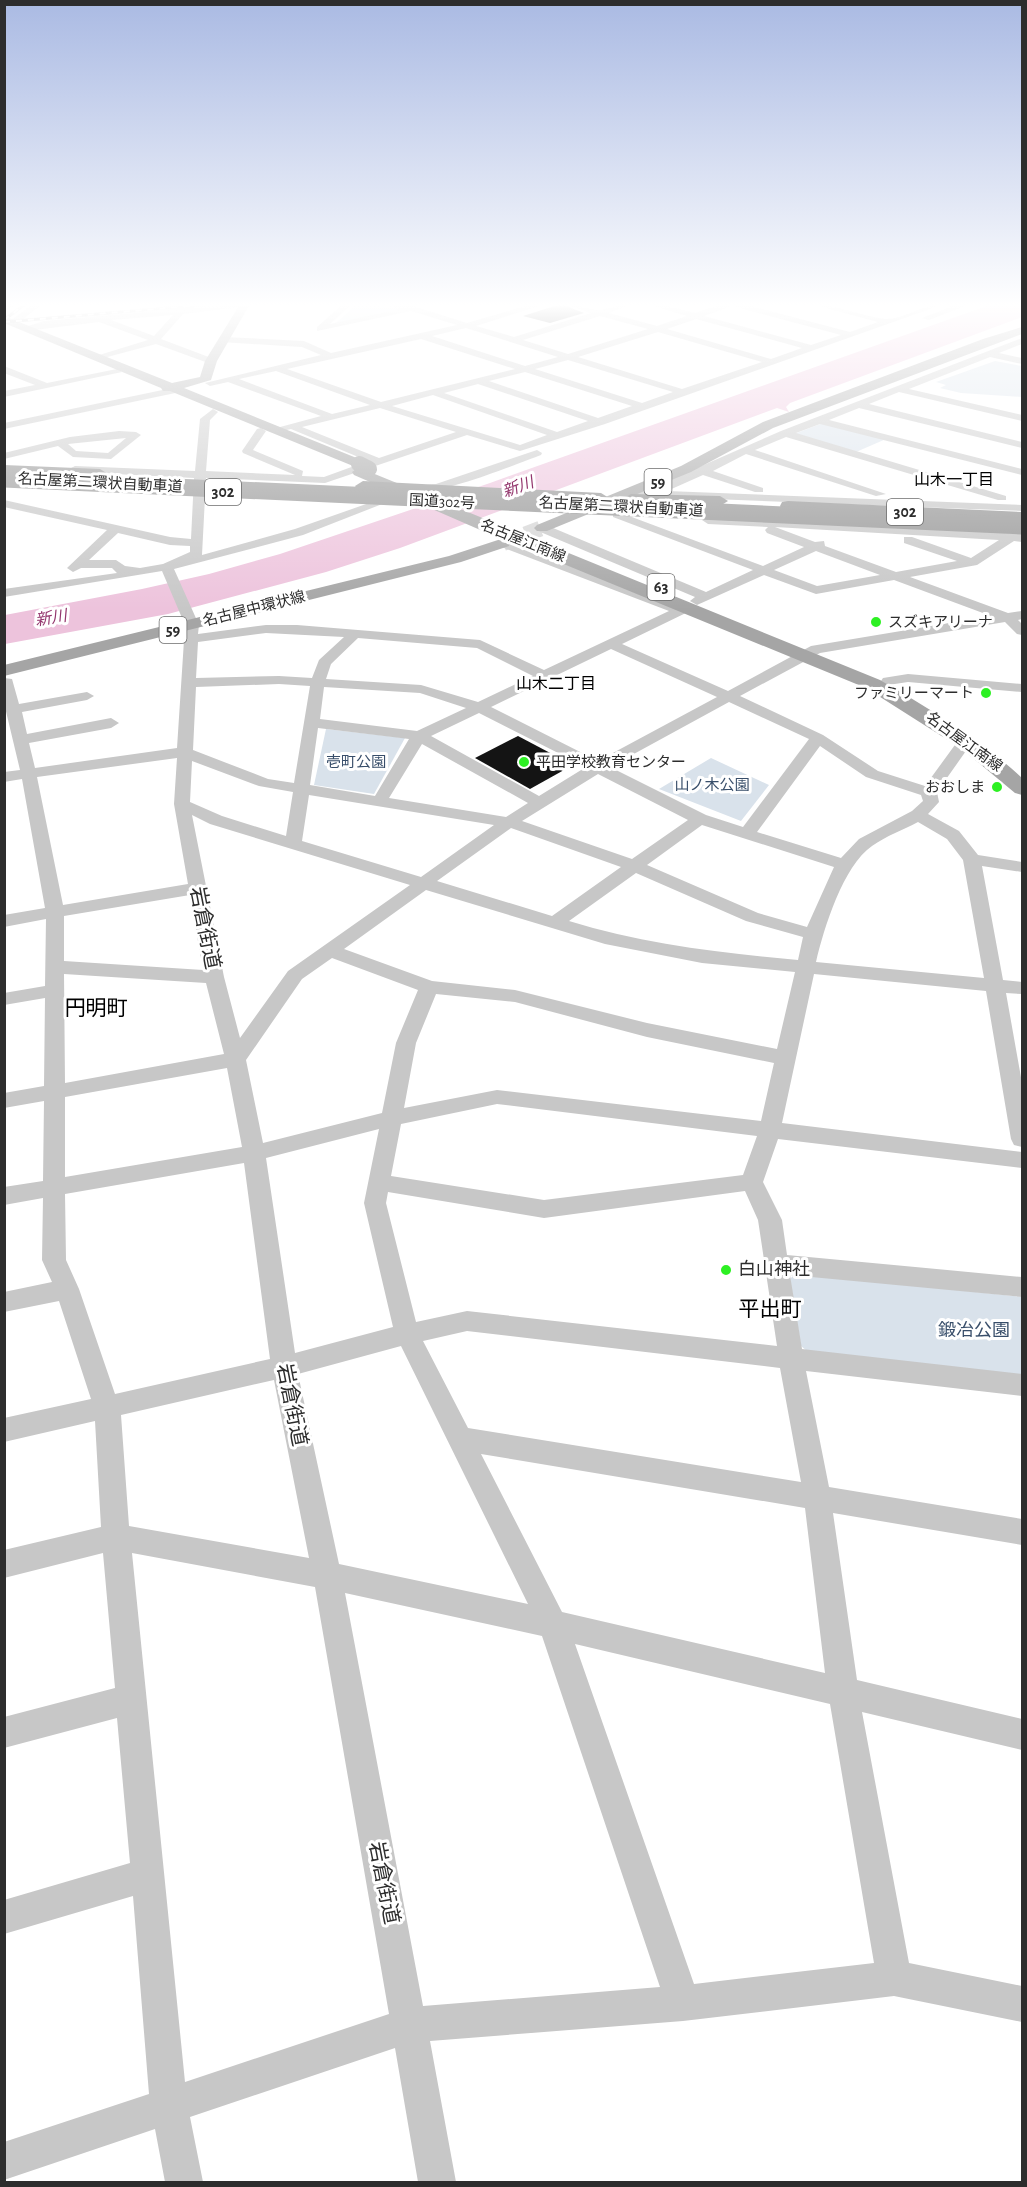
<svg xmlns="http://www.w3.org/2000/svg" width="1027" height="2187" font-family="'Alegreya Sans','Noto Sans JP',sans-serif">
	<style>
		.green { fill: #d9e2eb }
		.water { fill: #edc3dc }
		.building { fill: #141414 }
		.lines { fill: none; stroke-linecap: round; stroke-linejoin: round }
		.major-tunnel { stroke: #d5d5d5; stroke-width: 16; stroke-dasharray: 16 8; stroke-linecap: butt }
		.minor { fill: #c7c7c7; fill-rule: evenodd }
		.major { fill: #a5a5a5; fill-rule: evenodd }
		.highway { fill: #949494; fill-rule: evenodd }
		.rail-casing { stroke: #828282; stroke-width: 3 }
		.rail { stroke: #fff; stroke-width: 2; stroke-dasharray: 6; stroke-linecap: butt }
		.major-bridge { stroke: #a5a5a5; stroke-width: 16 }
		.highway-bridge { stroke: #949494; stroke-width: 17 }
		.poi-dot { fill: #2df023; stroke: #fff; stroke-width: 2 }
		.labels { text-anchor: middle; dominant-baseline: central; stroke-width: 6; stroke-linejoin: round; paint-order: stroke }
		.far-street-label { font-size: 15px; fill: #2d2d2d; stroke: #fff }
		.far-poi-label { font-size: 15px; fill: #2d2d2d; stroke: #fff; text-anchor: start }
		.far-park-label { font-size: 15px; fill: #384e6a; stroke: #fff }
		.far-neighbourhood-label { font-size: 16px; fill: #000; stroke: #fff }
		.shield { fill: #fff; stroke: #6c6c6c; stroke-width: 1.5 }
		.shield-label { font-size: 16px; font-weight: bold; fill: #2d2d2d }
		.far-water-label { font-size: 16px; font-style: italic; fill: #93366d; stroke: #fff }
		.poi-label { font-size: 18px; fill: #2d2d2d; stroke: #fff; text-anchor: start }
		.park-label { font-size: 18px; fill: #384e6a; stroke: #fff }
		.near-street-label { font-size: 21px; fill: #2d2d2d; stroke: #fff }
		.quarter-label { font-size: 21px; fill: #000; stroke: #fff }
	</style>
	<rect width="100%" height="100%" fill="#fff"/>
	<!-- green -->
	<g class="green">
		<polygon points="357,304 403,309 335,324"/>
		<polygon points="995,361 1022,366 1022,397 961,393 940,388 946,385 936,382"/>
		<polygon points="823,423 886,439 856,452 794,434"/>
		<polygon points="326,729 405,738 374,794 314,785"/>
		<polygon points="711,758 769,785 741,821 659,789"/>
		<polygon points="796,1273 1022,1297 1022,1376 808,1352 801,1346 790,1279"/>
	</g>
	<!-- water -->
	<polygon class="water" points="992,304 1022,304 1022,317 790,403 786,407 789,412 777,408 400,548 326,572 168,614 5,644 5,615 142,589 209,574 280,554 490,483"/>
	<!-- building -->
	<g class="building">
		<polygon points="561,304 584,313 550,323 523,316"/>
		<polygon points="518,736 573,765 530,789 475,758"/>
	</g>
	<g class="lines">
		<!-- major-tunnel -->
		<polyline class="major-tunnel" points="503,543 542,528"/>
		<!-- minor -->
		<g class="minor">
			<polygon points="7,304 17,304 4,312"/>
			<polygon points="33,304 42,304 16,325 10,325 10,321"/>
			<path d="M 183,304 L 188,304 L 188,308 L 265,304 L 183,314 L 161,339 L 214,359 L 214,363 L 211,364 L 156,344 L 96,360 L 96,356 L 148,340 L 99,322 L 26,331 L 22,328 L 44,321 L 178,309 ZM 173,315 L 154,336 L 111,320 Z"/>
			<path d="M 343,304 L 352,304 L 330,324 L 400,309 L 383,304 L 413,306 L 467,323 L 532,304 L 545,304 L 476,326 L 514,337 L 591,313 L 565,304 C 577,304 587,309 598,310 C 608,310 620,304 631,304 L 609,313 L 657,326 L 687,316 L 647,304 L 660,304 L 695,313 L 722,304 L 743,304 L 850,332 L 878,322 L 811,304 C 837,304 860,316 885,319 C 902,320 924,304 944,304 L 605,424 L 520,451 L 467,435 L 325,483 L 206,478 L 202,555 L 295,529 L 389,496 L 395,499 L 303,535 L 174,569 L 199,625 L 198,634 L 266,625 L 297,625 L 480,640 L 544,670 L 669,611 L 499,546 L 497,543 L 503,539 L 677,607 L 692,604 L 692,610 L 622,644 L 728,691 L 811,646 L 991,616 L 894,580 L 816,594 L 764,575 L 697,605 L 690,601 L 695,597 L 538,531 L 538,525 L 546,525 L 706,592 L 753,570 L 613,517 L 613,513 L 621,513 L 763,566 L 804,547 L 767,533 L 765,530 L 768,527 L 708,524 L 702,520 L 704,517 L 1022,534 L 1022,542 L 1014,541 L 977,565 L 910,577 L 1008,613 L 1022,611 L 1022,619 L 1018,620 L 1022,624 L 1022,635 L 1017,634 L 1005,622 L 820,653 L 740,696 L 823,735 L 878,771 L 925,786 L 960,738 L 970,738 L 973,741 L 937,792 L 939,802 L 928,814 L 959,831 L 978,855 L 1022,862 L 1022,872 L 982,866 L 1003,980 L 1022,982 L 1022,994 L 1006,993 L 1022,1083 L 1022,1147 L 1014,1145 L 1011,1139 L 986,991 L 814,974 L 782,1123 L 1022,1152 L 1022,1168 L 778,1139 L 763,1182 L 782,1220 L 787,1255 L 1022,1277 L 1022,1297 L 790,1275 L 802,1349 L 1022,1374 L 1022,1396 L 806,1371 L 829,1487 L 1022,1519 L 1022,1545 L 833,1513 L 857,1680 L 1022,1719 L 1022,1750 L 862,1712 L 909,1963 L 1022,1986 L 1022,2022 L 894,1996 L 683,2021 L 430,2041 L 456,2182 L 418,2182 L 395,2048 L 190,2117 L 203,2182 L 165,2182 L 155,2129 L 4,2180 L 4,2142 L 149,2094 L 133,1896 L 4,1934 L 4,1900 L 130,1863 L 117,1718 L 4,1748 L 4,1717 L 115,1688 L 103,1553 L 4,1578 L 4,1550 L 101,1527 L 95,1421 L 4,1442 L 4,1418 L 91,1399 L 59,1301 L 4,1312 L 4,1292 L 52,1282 L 42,1260 L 43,1198 L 4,1205 L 4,1187 L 43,1181 L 44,1101 L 4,1108 L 4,1093 L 44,1086 L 45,998 L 4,1005 L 4,993 L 45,986 L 46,919 L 4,927 L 4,915 L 45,908 L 22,779 L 4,782 L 4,772 L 20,770 L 4,703 L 4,678 L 12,679 L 19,704 L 87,692 L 94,696 L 87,700 L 22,712 L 27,734 L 111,718 L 119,723 L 111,728 L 29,743 L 35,768 L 177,748 L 185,625 L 162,571 L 4,597 L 4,589 L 117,573 L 112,568 L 81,568 L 73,572 L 67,568 L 107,530 L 4,507 L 4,500 L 170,537 L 191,539 L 194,478 L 75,472 L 69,469 L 75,466 L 195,471 L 200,419 L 213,409 L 218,412 L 210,420 L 206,471 L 295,475 L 243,453 L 242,451 L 257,429 L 261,428 L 266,431 L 253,450 L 303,471 L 302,476 L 324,477 L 368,461 L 291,429 L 274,433 L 269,430 L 321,416 L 228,382 L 210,386 L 205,383 L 321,355 L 302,347 L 221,342 L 220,340 L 224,337 L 304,341 L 331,353 L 457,325 L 411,311 L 317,331 L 317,327 ZM 732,306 L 841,335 L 811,345 L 704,316 ZM 600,316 L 648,329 L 568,354 L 523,340 ZM 696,319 L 802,348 L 771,359 L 667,329 ZM 466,328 L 558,357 L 525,366 L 432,336 ZM 658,332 L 762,362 L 682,389 L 578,357 ZM 421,339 L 515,369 L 381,402 L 287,369 ZM 568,360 L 673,392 L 642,403 L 535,369 ZM 276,371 L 370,405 L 332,414 L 239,379 ZM 525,372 L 632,406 L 598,418 L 489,381 ZM 478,384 L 588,421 L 557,432 L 444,393 ZM 433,395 L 547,435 L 520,445 L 392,406 ZM 380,408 L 456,432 L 379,458 L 302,427 ZM 775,527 L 999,540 L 971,558 L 912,537 L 904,537 L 904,543 L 957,561 L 896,572 L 825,546 L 824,541 L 815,542 ZM 118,533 L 170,545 L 190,546 L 190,552 L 163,564 L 140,568 L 125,566 L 116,560 L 89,560 ZM 816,551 L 880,575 L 817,586 L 774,570 ZM 266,633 L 344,637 L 319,660 L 312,678 L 279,676 L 196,678 L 198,642 ZM 358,638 L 477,648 L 533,676 L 478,702 L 421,685 L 326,679 L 331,664 ZM 611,649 L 717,697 L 598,761 L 491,707 ZM 279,684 L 310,686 L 294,783 L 268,779 L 193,750 L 196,687 ZM 324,687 L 420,693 L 466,708 L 417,731 L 320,719 ZM 729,702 L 809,739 L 743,827 L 706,815 L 610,767 ZM 479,713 L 586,767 L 539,796 L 431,736 ZM 318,728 L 409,739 L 375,796 L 310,785 ZM 422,744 L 528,803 L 506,817 L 389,798 ZM 820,746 L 866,777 L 921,795 L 923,801 L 912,811 L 859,839 L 841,858 L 757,832 ZM 177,758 L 174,804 L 188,884 L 63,905 L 37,777 ZM 192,761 L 259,786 L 293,792 L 286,836 L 222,816 L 190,802 ZM 598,774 L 688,820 L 632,859 L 522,821 ZM 309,795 L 494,825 L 421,877 L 302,841 ZM 192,815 L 210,824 L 410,885 L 288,971 L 240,1038 L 224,977 ZM 918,822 L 947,839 L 963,860 L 984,978 L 816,962 C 824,928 843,866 872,846 C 886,836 903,830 918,822 ZM 702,825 L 834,867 L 807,927 L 758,913 L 647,865 ZM 511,828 L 621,867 L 552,916 L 437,881 ZM 636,873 L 746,921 L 803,937 L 798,960 C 720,953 644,944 569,921 ZM 426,890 L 605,944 L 702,963 L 795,972 L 777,1049 L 647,1023 L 515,990 L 432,981 L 344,949 ZM 190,895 L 203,970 L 64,961 L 64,916 ZM 332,958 L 418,990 L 396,1043 L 382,1113 L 263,1143 L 246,1060 L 302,979 ZM 64,974 L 206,983 L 224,1054 L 65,1083 ZM 436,994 L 515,1002 L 647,1037 L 774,1063 L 761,1121 L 497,1090 L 404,1108 L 416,1043 ZM 227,1068 L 242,1147 L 65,1177 L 65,1097 ZM 497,1104 L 757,1136 L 743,1175 L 544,1200 L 391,1176 L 401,1124 ZM 379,1129 L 364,1203 L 393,1327 L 295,1353 L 266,1158 ZM 244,1163 L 270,1359 L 115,1394 L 79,1289 L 66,1260 L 65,1194 ZM 745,1191 L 758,1220 L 777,1346 L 467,1311 L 416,1322 L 386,1203 L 388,1192 L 544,1218 ZM 467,1331 L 780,1368 L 801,1482 L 468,1428 L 423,1341 ZM 401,1346 L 528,1604 L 339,1564 L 298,1374 ZM 274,1380 L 309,1558 L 129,1526 L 121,1415 ZM 481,1454 L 805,1508 L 825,1673 L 562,1612 ZM 132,1553 L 315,1587 L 389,2014 L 185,2082 ZM 345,1593 L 542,1636 L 660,1987 L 423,2006 ZM 575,1644 L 830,1704 L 874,1963 L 694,1984 Z"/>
			<polygon points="958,304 970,304 929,320 922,318"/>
			<polygon points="1022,338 1022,344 999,353 1022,358 1022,364 990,357 909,389 1022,415 1022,421 899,392 869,404 1022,442 1022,448 859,408 829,420 1022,469 1022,475 820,424 796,433 1006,496 1006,500 998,500 786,437 755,450 886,494 876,496 746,454 713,471 763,488 763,492 755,492 703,475 667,491 1022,505 1022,511 635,496 629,493 635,490 656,490 658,485 781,431"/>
			<polygon points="4,366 47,383 117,369 122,372 4,397 4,391 35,385 4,373"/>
			<polygon points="177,387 180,388 180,392 4,429 4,423"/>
			<path d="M 119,431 L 136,432 L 141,435 L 111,459 L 73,457 L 58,446 L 4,459 L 4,453 L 70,437 ZM 126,438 L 108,453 L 76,451 L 68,444 Z"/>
			<path d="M 537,450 L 542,453 L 541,455 C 519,463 425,502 409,489 L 415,486 L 436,484 Z"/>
			<polygon points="908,674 1022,684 1022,692 908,682 888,685 881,681 883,678"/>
		</g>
		<!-- major -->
		<g class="major">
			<path d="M 240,304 L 250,304 L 217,361 L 211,380 L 184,388 L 364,461 L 366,464 L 360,468 L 880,680 C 930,709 980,739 1022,778 L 1022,795 L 1015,793 L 962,749 L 866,688 L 510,542 L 509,546 L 461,562 L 4,676 L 4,665 L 449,556 L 501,539 L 354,475 L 352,472 L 358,468 L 170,391 L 163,391 L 161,388 L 4,323 L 4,316 L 172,383 L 200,377 L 205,361 Z"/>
			<polygon points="1022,327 1022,334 773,428 691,472 547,531 537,531 534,528 537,525 681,466 763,422 983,339"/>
		</g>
		<!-- highway -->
		<g class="highway">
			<polygon points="4,465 100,469 108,474 100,479 4,475"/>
			<polygon points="363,481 601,493 609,498 601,503 357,489 355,486"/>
			<polygon points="631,494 720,496 728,501 720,506 625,502 623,499"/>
			<polygon points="788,501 1022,512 1022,522 782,510 780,506 782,502"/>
		</g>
		<!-- rail casing -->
		<g class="rail-casing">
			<g id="rail">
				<polyline points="4,320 25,304"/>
				<polyline points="4,322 215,304"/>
			</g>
		</g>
		<!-- rail -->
		<use href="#rail" class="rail"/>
		<!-- major-bridge -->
		<polyline class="major-bridge" points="359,464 369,469"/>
		<!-- highway-bridge -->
		<polyline class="highway-bridge" points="4,479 1022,526"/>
	</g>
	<!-- sky -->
	<linearGradient id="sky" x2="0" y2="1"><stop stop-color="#aabae3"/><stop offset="0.5" stop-color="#fff"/><stop offset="1" stop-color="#fff" stop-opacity="0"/></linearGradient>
	<rect width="1027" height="610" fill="url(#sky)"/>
	<!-- markers -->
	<g class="poi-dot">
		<circle cx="876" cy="622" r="6"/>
		<circle cx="986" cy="693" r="6"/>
		<circle cx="524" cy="762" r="6"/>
		<circle cx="997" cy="787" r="6"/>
		<circle cx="726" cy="1270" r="6"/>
	</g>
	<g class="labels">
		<!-- far-street labels -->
		<g class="far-street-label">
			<text transform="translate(100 483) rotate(3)">名古屋第二環状自動車道</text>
			<text transform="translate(442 502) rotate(3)">国道302号</text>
			<text transform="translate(621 507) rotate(3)">名古屋第二環状自動車道</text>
			<text transform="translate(523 541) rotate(22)">名古屋江南線</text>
			<text transform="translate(254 609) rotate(-14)">名古屋中環状線</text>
			<text transform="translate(964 742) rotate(36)">名古屋江南線</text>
		</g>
		<!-- far-poi labels -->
		<g class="far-poi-label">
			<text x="888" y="622">スズキアリーナ</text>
			<text x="974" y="693" text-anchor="end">ファミリーマート</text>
			<text x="536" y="762">平田学校教育センター</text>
			<text x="985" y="787" text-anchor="end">おおしま</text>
		</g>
		<!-- far-park labels -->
		<g class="far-park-label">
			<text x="356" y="762">壱町公園</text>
			<text x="712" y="785">山ノ木公園</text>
		</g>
		<!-- far-neighbourhood labels -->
		<g class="far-neighbourhood-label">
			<text x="954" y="480">山木一丁目</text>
			<text x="556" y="684">山木二丁目</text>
		</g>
		<!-- shield labels -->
		<g class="shield">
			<rect x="644.5" y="469" width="27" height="26" rx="4.5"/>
			<rect x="205" y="479" width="36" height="26" rx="4.5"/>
			<rect x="887" y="499" width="36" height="26" rx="4.5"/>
			<rect x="647.5" y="574" width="27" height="26" rx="4.5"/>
			<rect x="159.5" y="617" width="27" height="26" rx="4.5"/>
		</g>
		<g class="shield-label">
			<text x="658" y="482">59</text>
			<text x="223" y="492">302</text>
			<text x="905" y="512">302</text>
			<text x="661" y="587">63</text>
			<text x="173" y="630">59</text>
		</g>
		<!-- far-water labels -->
		<g class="far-water-label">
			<text transform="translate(518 487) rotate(-20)">新川</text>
			<text transform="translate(51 618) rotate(-9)">新川</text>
		</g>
		<!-- poi labels -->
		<g class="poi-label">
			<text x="738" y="1270">白山神社</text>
		</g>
		<!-- park labels -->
		<g class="park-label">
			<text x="974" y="1331">鍛冶公園</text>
		</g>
		<!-- near-street labels -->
		<g class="near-street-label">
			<text transform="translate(205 928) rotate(79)">岩倉街道</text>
			<text transform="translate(292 1405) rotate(79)">岩倉街道</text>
			<text transform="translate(384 1883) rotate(79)">岩倉街道</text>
		</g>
		<!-- quarter labels -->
		<g class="quarter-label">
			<text x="96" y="1008">円明町</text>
			<text x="770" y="1309">平出町</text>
		</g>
	</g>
	<!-- border -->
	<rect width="1027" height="2187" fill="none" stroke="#2d2d2d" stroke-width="12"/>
</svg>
